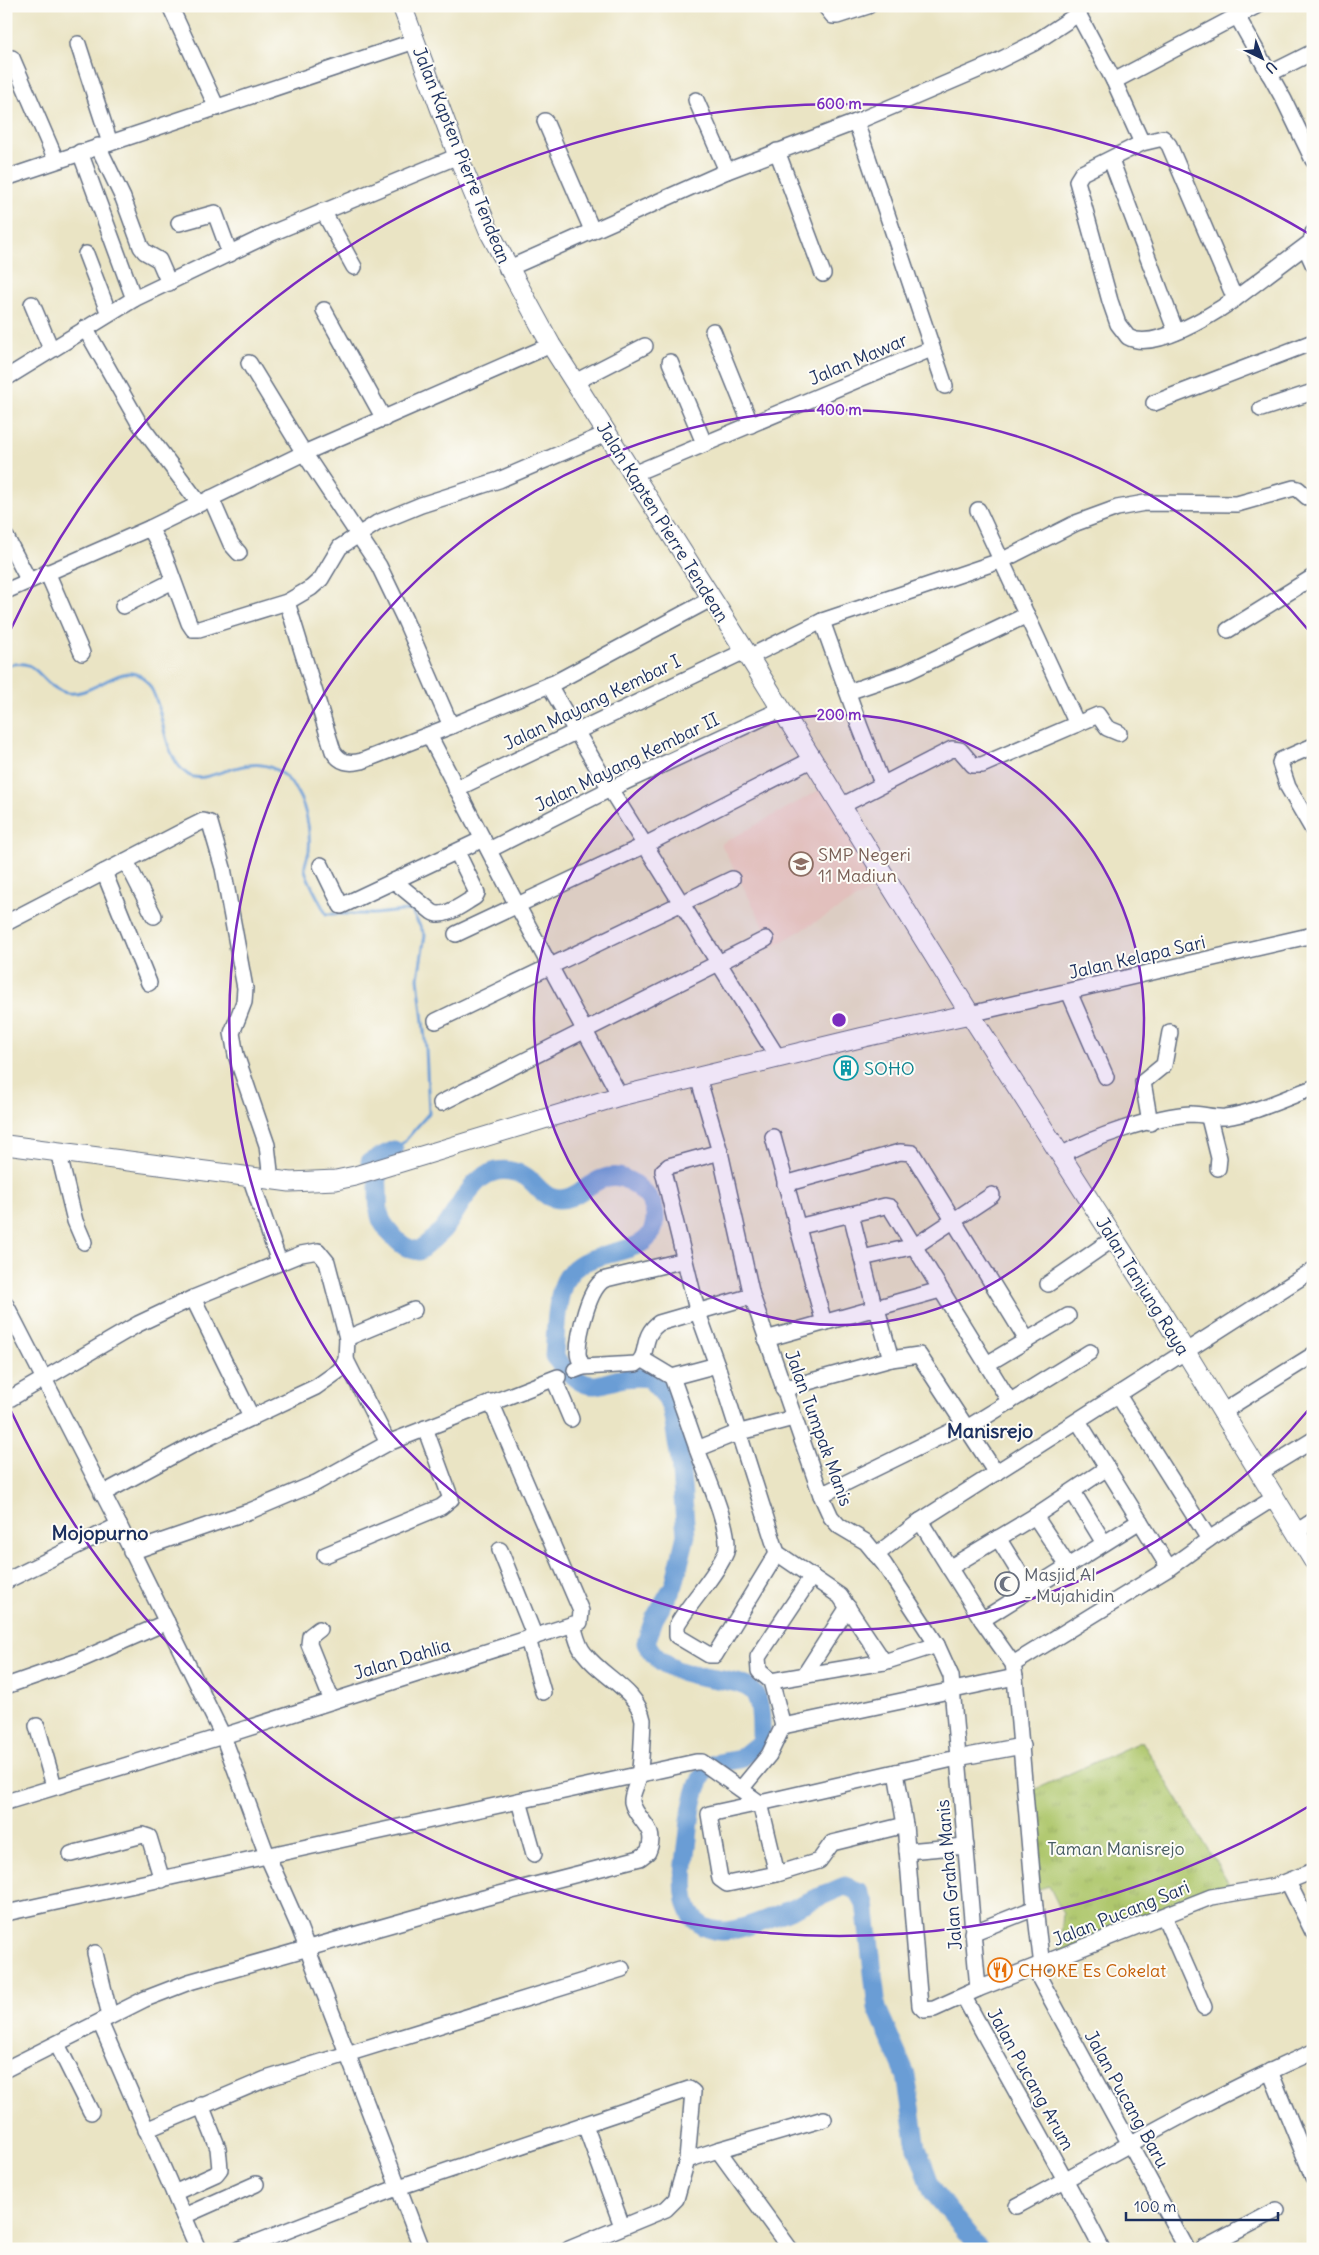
<svg xmlns="http://www.w3.org/2000/svg" width="1319" height="2255" font-family="Delius,sans-serif">
	<style>
		.built { fill: #f1d5bd }
		.grass { fill: url(#grass-tufts); stroke: #657b66 }
		.lines { fill: none; stroke-linecap: round; stroke-linejoin: round }
		.stream { stroke: #6a9dd5; stroke-width: 3 }
		.river { stroke: #6a9dd5; stroke-width: 19 }
		.minor-casing { stroke: #636e82; stroke-width: 18 }
		.major-casing { stroke: #636e82; stroke-width: 21 }
		.minor { stroke: #fff; stroke-width: 15 }
		.major { stroke: #fff; stroke-width: 19 }
		.ring { fill: none; stroke: #7b2cbf; stroke-width: 2.5 }
		.labels { text-anchor: middle; dominant-baseline: central; stroke-width: 4; stroke-linejoin: round; paint-order: stroke }
		.street-label { font-size: 18px; fill: #1b2f5e; stroke: #fdfcf7 }
		.education-label { font-size: 18px; fill: #785e54; stroke: #fdfcf7; text-anchor: start }
		.culture-label { font-size: 18px; fill: #0d838f; stroke: #fdfcf7; text-anchor: start }
		.worship-label { font-size: 18px; fill: #5b616d; stroke: #fdfcf7; text-anchor: start }
		.park-label { font-size: 18px; fill: #475d62; stroke: #fdfcf7 }
		.food-label { font-size: 18px; fill: #c56008; stroke: #fdfcf7; text-anchor: start }
		.quarter-label { font-size: 20px; font-weight: bold; fill: #1b2f5e; stroke: #fdfcf7 }
		.centre { fill: #7b2cbf; stroke: #fdfcf7; stroke-width: 2.5 }
		.ring-label { font-size: 15px; text-anchor: middle; font-weight: bold; fill: #7b2cbf; stroke: #fdfcf7; stroke-width: 4; stroke-linejoin: round; paint-order: stroke }
	</style>
	<defs>
		<pattern id="grass-tufts" width="24" height="20" patternUnits="userSpaceOnUse" patternTransform="scale(1.25)"><rect width="24" height="20" fill="#afc76d"/><path d="M3 7l-1-3M5 7V3M7 7l1-3M15 17l-1-3M17 17v-4M19 17l1-3" fill="none" stroke="#96ab61"/></pattern>
	</defs>
	<rect width="100%" height="100%" fill="#fdfcf7"/>
	<filter id="ink" filterUnits="userSpaceOnUse"><feTurbulence type="fractalNoise" baseFrequency=".02" numOctaves="2"/><feDisplacementMap in="SourceGraphic" scale="10" xChannelSelector="R" yChannelSelector="G"/><feConvolveMatrix kernelMatrix="1 2 1 2 8 2 1 2 1" color-interpolation-filters="sRGB"/></filter>
	<filter id="wash" filterUnits="userSpaceOnUse"><feTurbulence type="fractalNoise" baseFrequency=".0096" numOctaves="4" result="noise"/><feDisplacementMap in="SourceGraphic" scale="20" xChannelSelector="R" yChannelSelector="G"/><feGaussianBlur stdDeviation="1.12" result="paint"/><feColorMatrix in="noise" values="0 0 0 0 0 0 0 0 0 0 0 0 0 0 0 0 0 1.4 0 .05"/><feComposite in="paint" operator="in"/></filter>
	<g filter="url(#wash)">
		<rect width="100%" height="100%" fill="#eae4c4"/>
		<!-- built -->
		<polygon class="built" points="825,787 882,884 774,946 721,844"/>
		<!-- grass -->
		<polygon class="grass" points="1142,1741 1232,1889 1059,1956 1063,1914 1049,1886 1036,1890 1029,1792"/>
		<g class="lines">
			<!-- stream -->
			<path class="stream" d="M 6,666 C 38,655 38,683 63,692 C 98,704 140,630 160,713 C 165,733 169,761 187,774 C 210,791 255,738 291,783 C 306,802 311,829 309,851 C 308,857 304,864 305,869 C 306,878 322,905 326,914 L 374,914 L 411,910 L 425,935 L 418,978 L 426,1048 L 429,1113 L 404,1142 L 394,1150"/>
			<!-- river -->
			<path class="river" d="M 394,1150 L 370,1162 C 384,1182 374,1199 381,1219 C 383,1225 389,1231 393,1236 C 401,1245 407,1249 419,1251 C 428,1243 439,1235 447,1225 C 465,1199 481,1156 523,1175 C 534,1180 540,1195 553,1198 C 578,1205 593,1172 619,1177 C 627,1179 636,1185 642,1191 C 651,1199 656,1208 655,1220 C 652,1260 595,1245 571,1272 C 555,1289 556,1333 554,1356 C 597,1410 599,1371 649,1378 L 666,1397 L 672,1411 L 680,1460 L 686,1535 L 674,1585 L 654,1619 L 646,1643 C 670,1691 745,1669 756,1696 C 762,1709 761,1728 761,1742 L 740,1759 L 713,1764 C 709,1768 703,1773 701,1779 C 692,1796 690,1820 688,1839 C 684,1870 673,1930 723,1931 C 749,1931 817,1897 845,1886 L 858,1891 L 865,1903 L 877,2008 L 906,2075 L 917,2148 L 933,2192 L 980,2249"/>
		</g>
	</g>
	<g filter="url(#ink)">
		<g class="lines">
			<!-- minor casing -->
			<g class="minor-casing">
				<g id="minor">
					<polyline points="170,6 217,108"/>
					<polyline points="825,6 833,16 837,16 868,6"/>
					<path d="M 1074,6 L 1114,81 L 1142,143 L 1163,138 L 1169,145 L 1235,299 C 1213,314 1154,352 1128,337 L 1118,324 L 1110,301 L 1077,181 L 1082,173 L 1142,143"/>
					<polyline points="1237,16 1284,100 1313,160"/>
					<polyline points="78,44 110,143"/>
					<polyline points="12,58 56,160"/>
					<polyline points="1269,74 1313,52"/>
					<polyline points="1114,81 1256,6"/>
					<polyline points="696,100 727,171"/>
					<polyline points="545,121 592,230"/>
					<polyline points="856,122 945,386"/>
					<polyline points="98,146 123,198 141,247 145,252 159,260 169,283"/>
					<polyline points="777,151 823,274"/>
					<polyline points="80,152 134,299"/>
					<polyline points="1111,160 1176,332"/>
					<polyline points="6,178 415,41"/>
					<polyline points="323,211 354,267"/>
					<polyline points="179,223 215,213 230,254"/>
					<polyline points="1313,233 1308,253 1313,264"/>
					<polyline points="86,254 109,314"/>
					<polyline points="507,269 727,171 856,122 994,63 1034,43 1078,14"/>
					<polyline points="1235,299 1308,244"/>
					<polyline points="32,304 51,349"/>
					<polyline points="324,310 384,419"/>
					<polyline points="85,328 139,423 199,503"/>
					<polyline points="713,331 751,425"/>
					<polyline points="670,362 704,443"/>
					<path d="M 249,363 L 304,453 L 379,566 L 405,620 L 451,726 L 362,761 C 349,764 340,763 333,751 L 287,602"/>
					<polyline points="6,378 134,299 272,233 458,156"/>
					<polyline points="575,382 645,346"/>
					<polyline points="1154,403 1313,342"/>
					<polyline points="1261,409 1313,392"/>
					<polyline points="633,474 931,349"/>
					<polyline points="211,498 231,544 239,553"/>
					<polyline points="150,528 163,552 189,623 193,629 199,629 287,602 311,588 321,579 340,547 377,523 421,505 499,480 608,433"/>
					<polyline points="6,537 29,581"/>
					<polyline points="47,572 82,653"/>
					<polyline points="6,591 150,528 304,453 551,345"/>
					<polyline points="123,606 173,581"/>
					<polyline points="822,621 860,727 882,783"/>
					<polyline points="1228,630 1313,577"/>
					<polyline points="749,657 822,621 1003,560 1076,523 1117,508 1145,503 1237,504 1294,488 1298,489 1307,497 1313,496"/>
					<polyline points="549,685 610,789 778,1058"/>
					<polyline points="848,692 907,672 1027,615"/>
					<polyline points="1077,724 1098,715 1107,728 1119,733"/>
					<polyline points="451,726 554,683 711,599"/>
					<polyline points="429,735 517,905 620,1096"/>
					<polyline points="1313,746 1281,760 1280,763 1288,787 1313,830"/>
					<polyline points="456,789 745,651"/>
					<polyline points="841,806 952,749 960,750 973,765 982,765 1077,724 978,510"/>
					<polyline points="489,850 610,789 782,709"/>
					<polyline points="126,861 154,916"/>
					<polyline points="321,865 341,906 483,839"/>
					<polyline points="104,872 149,983"/>
					<path d="M 394,881 L 432,912 C 444,920 464,903 475,897 L 477,893 L 457,852"/>
					<polyline points="6,923 189,828 203,821 210,823 223,868 245,988 244,1002 232,1033 236,1055 267,1145 271,1180"/>
					<polyline points="456,934 645,845 813,759"/>
					<polyline points="1069,992 1106,1077"/>
					<polyline points="970,1014 1313,935"/>
					<polyline points="436,1021 732,879"/>
					<polyline points="698,1077 720,1152 752,1296 821,1495 831,1517 839,1526 866,1542 884,1564 937,1645 951,1676 978,1989"/>
					<polyline points="441,1103 766,939"/>
					<polyline points="1209,1118 1219,1158 1218,1168"/>
					<polyline points="1150,1123 1143,1082 1164,1065 1170,1032"/>
					<polyline points="773,1137 824,1323"/>
					<polyline points="58,1151 75,1221 84,1242"/>
					<polyline points="720,1152 669,1166 663,1171 697,1310 717,1365 777,1553 840,1596 884,1662"/>
					<path d="M 1061,1155 C 1093,1137 1155,1116 1191,1114 C 1203,1114 1213,1118 1225,1117 C 1255,1113 1285,1098 1313,1088"/>
					<polyline points="785,1184 900,1152 912,1153 1027,1340"/>
					<polyline points="253,1185 279,1262"/>
					<polyline points="851,1214 875,1310"/>
					<polyline points="797,1227 885,1206 890,1207 1010,1402"/>
					<polyline points="862,1258 915,1246 992,1195"/>
					<polyline points="1048,1284 1113,1239"/>
					<polyline points="193,1298 252,1418"/>
					<polyline points="6,1305 114,1515 223,1736 267,1855 299,1927 422,2249"/>
					<polyline points="877,1309 891,1359"/>
					<polyline points="347,1338 414,1310"/>
					<polyline points="766,1339 940,1290"/>
					<polyline points="642,1359 672,1377 698,1451"/>
					<polyline points="346,1360 388,1443"/>
					<polyline points="987,1364 1068,1316"/>
					<path d="M 583,1367 C 581,1363 578,1358 578,1353 C 578,1336 589,1284 606,1279 L 685,1260"/>
					<path d="M 575,1370 L 583,1367 L 636,1364 C 650,1356 640,1336 659,1323 L 752,1296"/>
					<polyline points="672,1377 717,1365"/>
					<polyline points="554,1379 571,1419"/>
					<polyline points="783,1389 891,1359 919,1355 996,1473"/>
					<polyline points="1118,1395 1209,1539"/>
					<polyline points="6,1401 138,1324 193,1298 301,1254 318,1251 327,1262 347,1338 346,1360 340,1370 316,1387 191,1446 102,1494"/>
					<polyline points="1222,1412 1313,1355"/>
					<polyline points="1078,1421 1169,1568"/>
					<polyline points="967,1428 1090,1352"/>
					<polyline points="1259,1473 1313,1440"/>
					<polyline points="1073,1492 1104,1543"/>
					<polyline points="821,1495 964,1425"/>
					<polyline points="1035,1516 1068,1566"/>
					<polyline points="920,1521 982,1620 1013,1664 1015,1677 1035,1908 972,1933"/>
					<polyline points="1296,1532 1313,1521"/>
					<polyline points="998,1538 1030,1590"/>
					<polyline points="500,1550 535,1637"/>
					<polyline points="131,1552 250,1511 316,1483 388,1443 558,1377"/>
					<path d="M 777,1553 L 715,1655 L 709,1655 L 677,1636 L 677,1625 C 690,1602 716,1576 726,1552 C 733,1533 704,1470 697,1449 L 737,1433 L 793,1418"/>
					<polyline points="325,1555 441,1507 451,1499 425,1428"/>
					<polyline points="876,1555 920,1521 1313,1270"/>
					<polyline points="949,1568 1035,1516 1107,1468"/>
					<polyline points="6,1581 119,1525"/>
					<polyline points="982,1620 1140,1521"/>
					<polyline points="319,1629 310,1636 309,1644 332,1701"/>
					<polyline points="528,1639 543,1692"/>
					<polyline points="1013,1664 1169,1568 1212,1537 1274,1498"/>
					<polyline points="805,1674 848,1607"/>
					<polyline points="771,1681 884,1662 937,1645"/>
					<polyline points="6,1686 78,1661 167,1622"/>
					<polyline points="37,1726 54,1786"/>
					<polyline points="783,1726 1015,1677"/>
					<polyline points="896,1772 905,1825 920,2006 924,2010 934,2009 978,1989 1211,1897 1276,1886 1313,1871"/>
					<polyline points="741,1789 769,1755 783,1726 771,1681 759,1671 758,1657 812,1576"/>
					<polyline points="519,1801 534,1854"/>
					<polyline points="6,1802 223,1736 580,1622 581,1611 491,1402"/>
					<polyline points="907,1851 966,1846"/>
					<polyline points="71,1854 143,1835 149,1837 162,1880"/>
					<polyline points="777,1874 760,1803 709,1814 720,1879 727,1884 777,1874 819,1861 832,1843 905,1825"/>
					<polyline points="1288,1882 1313,1932"/>
					<polyline points="1035,1908 1042,1966"/>
					<polyline points="6,1913 696,1762 702,1762 760,1803 957,1758 1022,1746"/>
					<polyline points="1164,1916 1204,2007"/>
					<polyline points="95,1953 110,2016"/>
					<polyline points="1034,1968 1187,2249"/>
					<path d="M 964,1997 C 1009,2081 1058,2163 1102,2249"/>
					<polyline points="100,2022 198,2249"/>
					<polyline points="57,2044 91,2112"/>
					<path d="M 6,2069 L 145,1999 L 189,1982 L 484,1898 L 640,1858 L 648,1852 C 659,1827 636,1821 632,1802 C 631,1794 638,1784 639,1775 C 642,1758 642,1738 643,1720 C 637,1689 603,1678 585,1654 C 578,1647 576,1635 573,1625"/>
					<polyline points="1270,2071 1313,2177"/>
					<polyline points="585,2125 622,2226"/>
					<polyline points="146,2130 266,2079 622,1969"/>
					<polyline points="718,2150 824,2119"/>
					<polyline points="174,2193 216,2174 220,2169 218,2148 201,2105"/>
					<path d="M 1017,2206 C 1115,2153 1211,2096 1313,2052"/>
					<polyline points="184,2216 256,2184"/>
					<polyline points="240,2249 399,2187 689,2089 693,2092 687,2160"/>
					<polyline points="569,2249 666,2209 676,2199 687,2160 718,2150 790,2249"/>
					<polyline points="1203,2249 1277,2210"/>
				</g>
			</g>
			<!-- major casing -->
			<g class="major-casing">
				<g id="major">
					<polyline points="402,6 458,156 490,233 551,345 749,657 970,1014 1160,1310 1313,1560"/>
					<polyline points="6,1145 290,1182 336,1180 355,1176 620,1096 864,1037 970,1014"/>
				</g>
			</g>
			<!-- minor -->
			<use href="#minor" class="minor"/>
			<!-- major -->
			<use href="#major" class="major"/>
		</g>
	</g>
	<!-- distance rings -->
	<circle cx="839" cy="1020" r="305" fill="#7b2cbf" fill-opacity=".12"/>
	<g class="ring">
		<circle cx="839" cy="1020" r="305"/>
		<path d="M1310 1408A610 610 0 1 1 1310 632"/>
		<path d="M1311 1805A916 916 0 0 1 9 1407M9 633A916 916 0 0 1 1311 235"/>
	</g>
	<!-- icons -->
	<defs>
		<g id="school-ring" transform="scale(1.25)"><circle r="9.5" fill="#fdfcf7" stroke="#8d6e63" stroke-width="1.5"/><path d="M0-5L7-2L0 1L-7-2ZM-4 1L0 2.5L4 1V4Q0 6-4 4Z" fill="#8d6e63"/></g>
		<g id="building-ring" transform="scale(1.25)"><circle r="9.5" fill="#fdfcf7" stroke="#0f9aa8" stroke-width="1.5"/><path d="M-4-6H4V6H1V3H-1V6H-4ZM-2.5-4.3h1.7v1.8h-1.7ZM.8-4.3h1.7v1.8H.8ZM-2.5-1h1.7V.8h-1.7ZM.8-1h1.7V.8H.8Z" fill="#0f9aa8"/></g>
		<g id="mosque-ring" transform="scale(1.25)"><circle r="9.5" fill="#fdfcf7" stroke="#6b7280" stroke-width="1.5"/><path d="M3.5-4.9A6 6 0 1 0 3.5 4.9A5 5 0 1 1 3.5-4.9Z" fill="#6b7280"/></g>
		<g id="restaurant-ring" transform="scale(1.25)"><circle r="9.5" fill="#fdfcf7" stroke="#e8710a" stroke-width="1.5"/><path d="M-5-6h1v4h1v-4h1v4h1v-4h1v5L-1.5 .5V6h-2V.5L-5-1ZM5-6V6H3V1.5H1.5Q1.5-4 5-6Z" fill="#e8710a"/></g>
	</defs>
	<g fill-rule="evenodd">
		<use href="#school-ring" x="801" y="864"/>
		<use href="#building-ring" x="846" y="1068"/>
		<use href="#mosque-ring" x="1007" y="1584"/>
		<use href="#restaurant-ring" x="1000" y="1970"/>
	</g>
	<g class="labels">
		<!-- street labels -->
		<g class="street-label">
			<text transform="translate(462 155) rotate(68)">Jalan Kapten Pierre Tendean</text>
			<text transform="translate(858 359) rotate(-23)">Jalan Mawar</text>
			<text transform="translate(663 522) rotate(58)">Jalan Kapten Pierre Tendean</text>
			<text transform="translate(592 702) rotate(-26)">Jalan Mayang Kembar I</text>
			<text transform="translate(627 762) rotate(-26)">Jalan Mayang Kembar II</text>
			<text transform="translate(1137 957) rotate(-13)">Jalan Kelapa Sari</text>
			<text transform="translate(1143 1286) rotate(58)">Jalan Tanjung Raya</text>
			<text transform="translate(819 1428) rotate(70)">Jalan Tumpak Manis</text>
			<text transform="translate(402 1659) rotate(-17)">Jalan Dahlia</text>
			<text transform="translate(949 1875) rotate(-95)">Jalan Graha Manis</text>
			<text transform="translate(1121 1913) rotate(-22)">Jalan Pucang Sari</text>
			<text transform="translate(1031 2079) rotate(61)">Jalan Pucang Arum</text>
			<text transform="translate(1127 2099) rotate(61)">Jalan Pucang Baru</text>
		</g>
		<!-- education labels -->
		<g class="education-label">
			<text x="818" y="854">SMP Negeri<tspan x="818" dy="21">11 Madiun</tspan></text>
		</g>
		<!-- culture labels -->
		<g class="culture-label">
			<text x="864" y="1068">SOHO</text>
		</g>
		<!-- worship labels -->
		<g class="worship-label">
			<text x="1024" y="1574">Masjid Al<tspan x="1024" dy="21">- Mujahidin</tspan></text>
		</g>
		<!-- park labels -->
		<g class="park-label">
			<text x="1116" y="1848">Taman Manisrejo</text>
		</g>
		<!-- food labels -->
		<g class="food-label">
			<text x="1018" y="1970">CHOKE Es Cokelat</text>
		</g>
		<!-- quarter labels -->
		<g class="quarter-label">
			<text x="990" y="1430">Manisrejo</text>
			<text x="100" y="1532">Mojopurno</text>
		</g>
	</g>
	<circle cx="839" cy="1020" r="8" class="centre"/>
	<g class="ring-label">
		<text x="839" y="109">600 m</text>
		<text x="839" y="415">400 m</text>
		<text x="839" y="720">200 m</text>
	</g>
	<!-- margin -->
	<rect width="1319" height="2255" fill="none" stroke="#fdfcf7" stroke-width="25"/>
	<!-- north arrow -->
	<g transform="translate(1262 58) rotate(137)" stroke="#fdfcf7" stroke-width="4" paint-order="stroke">
	<path d="M0-4L9 19L0 12L-9 19Z" fill="#1b2f5e"/>
	<text y="-8" font-size="14" font-weight="bold" text-anchor="middle" fill="#1b2f5e">U</text>
	</g>
	<!-- scale -->
	<path d="M1126 2212v8h152v-8" fill="none" stroke="#1b2f5e" stroke-width="2.5"/>
	<text x="1134" y="2212" font-size="15" fill="#1b2f5e" stroke="#fdfcf7" stroke-width="4" paint-order="stroke">100 m</text>
</svg>
